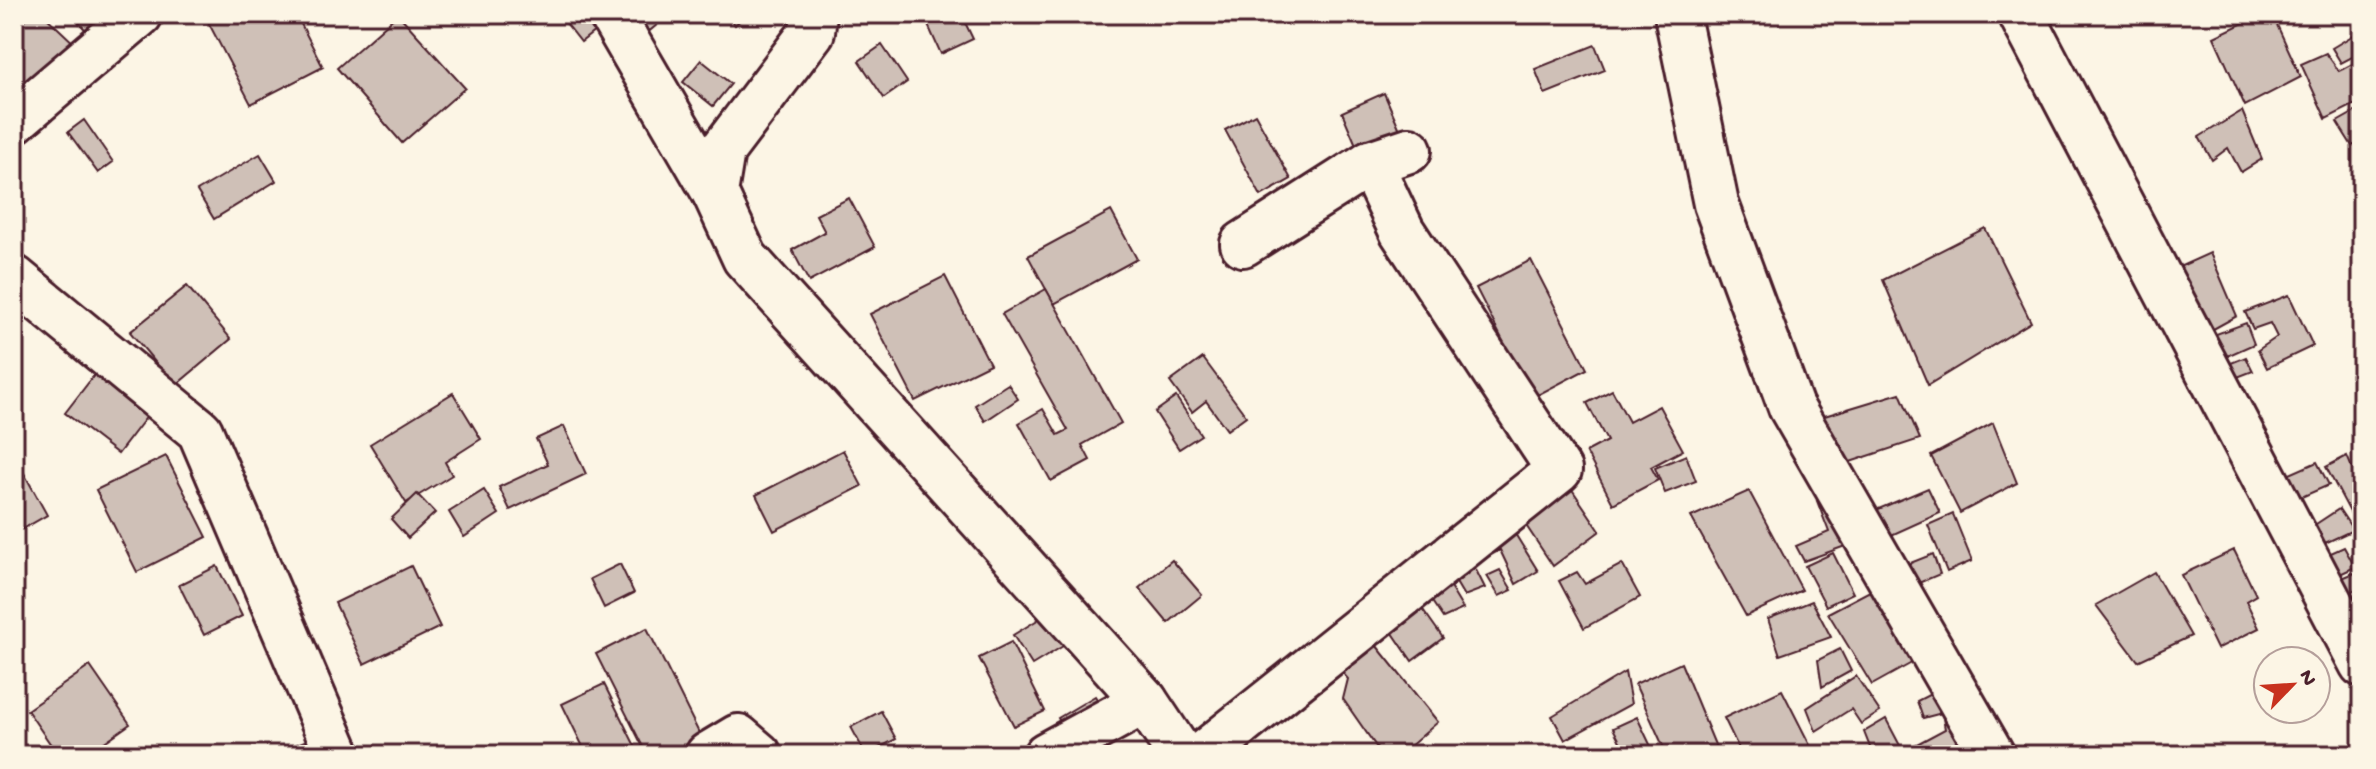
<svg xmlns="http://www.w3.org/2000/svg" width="2376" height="769" font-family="'Gochi Hand',sans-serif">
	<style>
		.building { fill: #cfc0b7; stroke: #4a1f2b; stroke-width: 2 }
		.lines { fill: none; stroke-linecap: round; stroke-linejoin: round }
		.street-casing { stroke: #4a1f2b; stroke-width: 50 }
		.street { stroke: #fcf5e5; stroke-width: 44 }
	</style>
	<rect width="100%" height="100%" fill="#fcf5e5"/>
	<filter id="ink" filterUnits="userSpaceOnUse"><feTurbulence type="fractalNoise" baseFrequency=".0125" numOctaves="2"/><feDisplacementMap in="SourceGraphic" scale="16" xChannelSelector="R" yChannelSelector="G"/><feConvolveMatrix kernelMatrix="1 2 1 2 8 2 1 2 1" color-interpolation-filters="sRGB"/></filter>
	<g filter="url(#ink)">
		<!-- building -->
		<g class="building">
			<polygon points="30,14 43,14 78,47 36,92 14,71 14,32"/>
			<polygon points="71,14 118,14 93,38"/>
			<polygon points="214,14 296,14 323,67 251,104 206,18"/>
			<polygon points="398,14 465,88 402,143 337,68"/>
			<polygon points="559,14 598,14 605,23 581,42"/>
			<polygon points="629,14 670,14 646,34"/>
			<polygon points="726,14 747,14 735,25"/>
			<polygon points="923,14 961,14 973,39 941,54"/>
			<polygon points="2262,14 2272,14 2301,77 2245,106 2214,37"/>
			<polygon points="2362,30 2362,52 2341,63 2332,48"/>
			<polygon points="882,45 907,82 884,98 859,61"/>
			<polygon points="1595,45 1605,70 1545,94 1535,69"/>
			<polygon points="2326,53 2339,71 2362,59 2362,101 2326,119 2301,64"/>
			<polygon points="701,60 731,84 713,106 683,82"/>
			<polygon points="1384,93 1405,141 1362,159 1342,112"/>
			<polygon points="2362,108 2362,141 2352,146 2337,122"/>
			<polygon points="2242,111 2262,159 2241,172 2228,148 2212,160 2199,137"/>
			<polygon points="1255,114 1291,179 1261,196 1225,130"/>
			<polygon points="84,120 113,162 98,173 68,132"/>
			<polygon points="260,154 276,181 214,219 197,191"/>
			<polygon points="849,198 875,247 809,282 792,250 825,232 816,215"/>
			<polygon points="1111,211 1137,259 1054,304 1028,256"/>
			<polygon points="1985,228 2031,322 1928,385 1883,280"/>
			<polygon points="2210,253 2237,316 2206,333 2179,267"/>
			<polygon points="1531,260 1587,369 1532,398 1476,288"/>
			<polygon points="945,276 990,364 915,401 870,314"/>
			<polygon points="187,286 231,339 175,386 130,332"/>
			<polygon points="1046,289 1121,423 1082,445 1090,460 1051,481 1019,423 1043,409 1058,435 1068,430 1002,314"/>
			<polygon points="2289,295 2313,346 2267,368 2258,350 2277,337 2270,323 2253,329 2245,312"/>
			<polygon points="2246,323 2254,344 2218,360 2208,337"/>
			<polygon points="2246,357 2253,371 2227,381 2221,367"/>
			<polygon points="1203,358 1246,416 1227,430 1206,401 1192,412 1170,382"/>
			<polygon points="99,369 151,411 118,454 65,413"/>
			<polygon points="1008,384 1018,399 985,421 975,405"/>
			<polygon points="1612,390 1629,422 1659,406 1683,450 1651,467 1658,480 1613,504 1586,452 1607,441 1587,403"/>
			<polygon points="453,393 481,439 445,462 452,475 406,503 370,444"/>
			<polygon points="1900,393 1920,439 1838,466 1818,418"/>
			<polygon points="1176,397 1201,435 1179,449 1155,412"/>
			<polygon points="1993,423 2017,483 1960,513 1931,456"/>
			<polygon points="564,426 586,474 510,510 499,487 548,464 536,439"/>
			<polygon points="843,450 862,486 774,531 756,495"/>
			<polygon points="14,455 47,515 14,534"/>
			<polygon points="1686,455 1696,481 1665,493 1655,468"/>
			<polygon points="166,456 207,537 137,572 96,490"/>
			<polygon points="2347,456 2362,491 2360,531 2326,467"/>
			<polygon points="2317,462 2329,485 2288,503 2276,480"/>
			<polygon points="1567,482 1600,531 1553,566 1521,518"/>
			<polygon points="1928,488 1940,513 1876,542 1862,516"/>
			<polygon points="484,490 499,514 464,537 449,512"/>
			<polygon points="1749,491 1802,590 1746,616 1691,517"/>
			<polygon points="417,494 435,513 408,538 391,519"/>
			<polygon points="1837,495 1862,540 1804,561 1796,546 1829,532 1817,501"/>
			<polygon points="2339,509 2353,530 2310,550 2313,526"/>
			<polygon points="1953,514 1972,561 1947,572 1928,525"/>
			<polygon points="1509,524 1538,571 1516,584 1500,550 1489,556 1484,539"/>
			<polygon points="1894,543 1908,564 1933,554 1940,574 1902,590"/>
			<polygon points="2344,547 2355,567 2323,582 2313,561"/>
			<polygon points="2234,550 2256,595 2246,601 2259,628 2217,649 2181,575"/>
			<polygon points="1833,553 1853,593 1826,606 1805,566"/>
			<polygon points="1470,558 1485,588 1464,596 1448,569"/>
			<polygon points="1172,560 1202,595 1168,623 1139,588"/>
			<polygon points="620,564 634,593 604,608 590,579"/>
			<polygon points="1622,564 1640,597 1584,628 1559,581 1577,572 1585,584"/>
			<polygon points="217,566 242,616 204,635 179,585"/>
			<polygon points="411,566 440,627 364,664 335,603"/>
			<polygon points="1500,570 1512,590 1499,596 1487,576"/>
			<polygon points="2154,572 2191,636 2138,661 2096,605"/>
			<polygon points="2354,573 2362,586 2339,598 2330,583"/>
			<polygon points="1443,576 1463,609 1443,618 1423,588"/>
			<polygon points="1885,583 1928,654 1872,685 1828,613"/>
			<polygon points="1414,597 1443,638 1412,661 1382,617"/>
			<polygon points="1812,601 1831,637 1780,655 1768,619"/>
			<polygon points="1049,613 1068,643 1032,665 1013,635"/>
			<polygon points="647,628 703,741 675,755 647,755 596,654"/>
			<polygon points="1368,635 1438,722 1400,755 1382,755 1343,699 1348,679 1335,664"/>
			<polygon points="1011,642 1045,711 1014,726 979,658"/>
			<polygon points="1840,649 1851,671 1822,687 1818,660"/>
			<polygon points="1681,663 1718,752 1711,755 1667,755 1635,684"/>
			<polygon points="90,666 130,724 86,755 58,755 27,710"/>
			<polygon points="1625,672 1631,704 1565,740 1552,716"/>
			<polygon points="1856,676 1880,712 1861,724 1851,709 1816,731 1807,708"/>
			<polygon points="604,684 637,750 626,755 587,755 562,704"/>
			<polygon points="1946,686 1976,736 1946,755 1921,755 1915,745 1945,729 1942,713 1923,718 1917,701"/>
			<polygon points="1782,690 1815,755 1742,755 1724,718"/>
			<polygon points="1095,696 1107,716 1070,738 1058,718"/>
			<polygon points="881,711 896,739 866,755 851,727"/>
			<polygon points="1637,717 1655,755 1627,755 1613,728"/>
			<polygon points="1886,719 1905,755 1873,755 1864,732"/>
			<polygon points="316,736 324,755 272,755"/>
		</g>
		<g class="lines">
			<!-- street casing -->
			<g class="street-casing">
				<g id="street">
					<polyline points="611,14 715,193"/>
					<polyline points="814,14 812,32 722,151 715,193 745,258 1145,701 1181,755"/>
					<polyline points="2021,14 2362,664"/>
					<polyline points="1678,20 1716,204 1791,407 1992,755"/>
					<polyline points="14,121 140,14"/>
					<polyline points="1243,244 1370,163 1409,150"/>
					<polyline points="14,278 200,431 338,755"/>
					<polyline points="708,755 738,737 759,755"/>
					<polyline points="1046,755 1145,701"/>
					<polyline points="1202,755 1559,470 1402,231 1370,163"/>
				</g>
			</g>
			<!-- street -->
			<use href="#street" class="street"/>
		</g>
	</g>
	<!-- margin -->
	<rect width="2376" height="769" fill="none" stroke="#fcf5e5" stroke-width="48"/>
	<rect x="24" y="24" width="2328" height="721" fill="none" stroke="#4a1f2b" stroke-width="3" filter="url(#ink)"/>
	<!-- north arrow -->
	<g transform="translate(2292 685) rotate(65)"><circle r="38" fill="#fcf5e5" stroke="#b59f9b" stroke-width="2"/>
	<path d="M0-6L14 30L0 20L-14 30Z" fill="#c8321e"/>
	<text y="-12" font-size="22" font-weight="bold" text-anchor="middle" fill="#4a1f2b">N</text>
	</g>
</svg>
